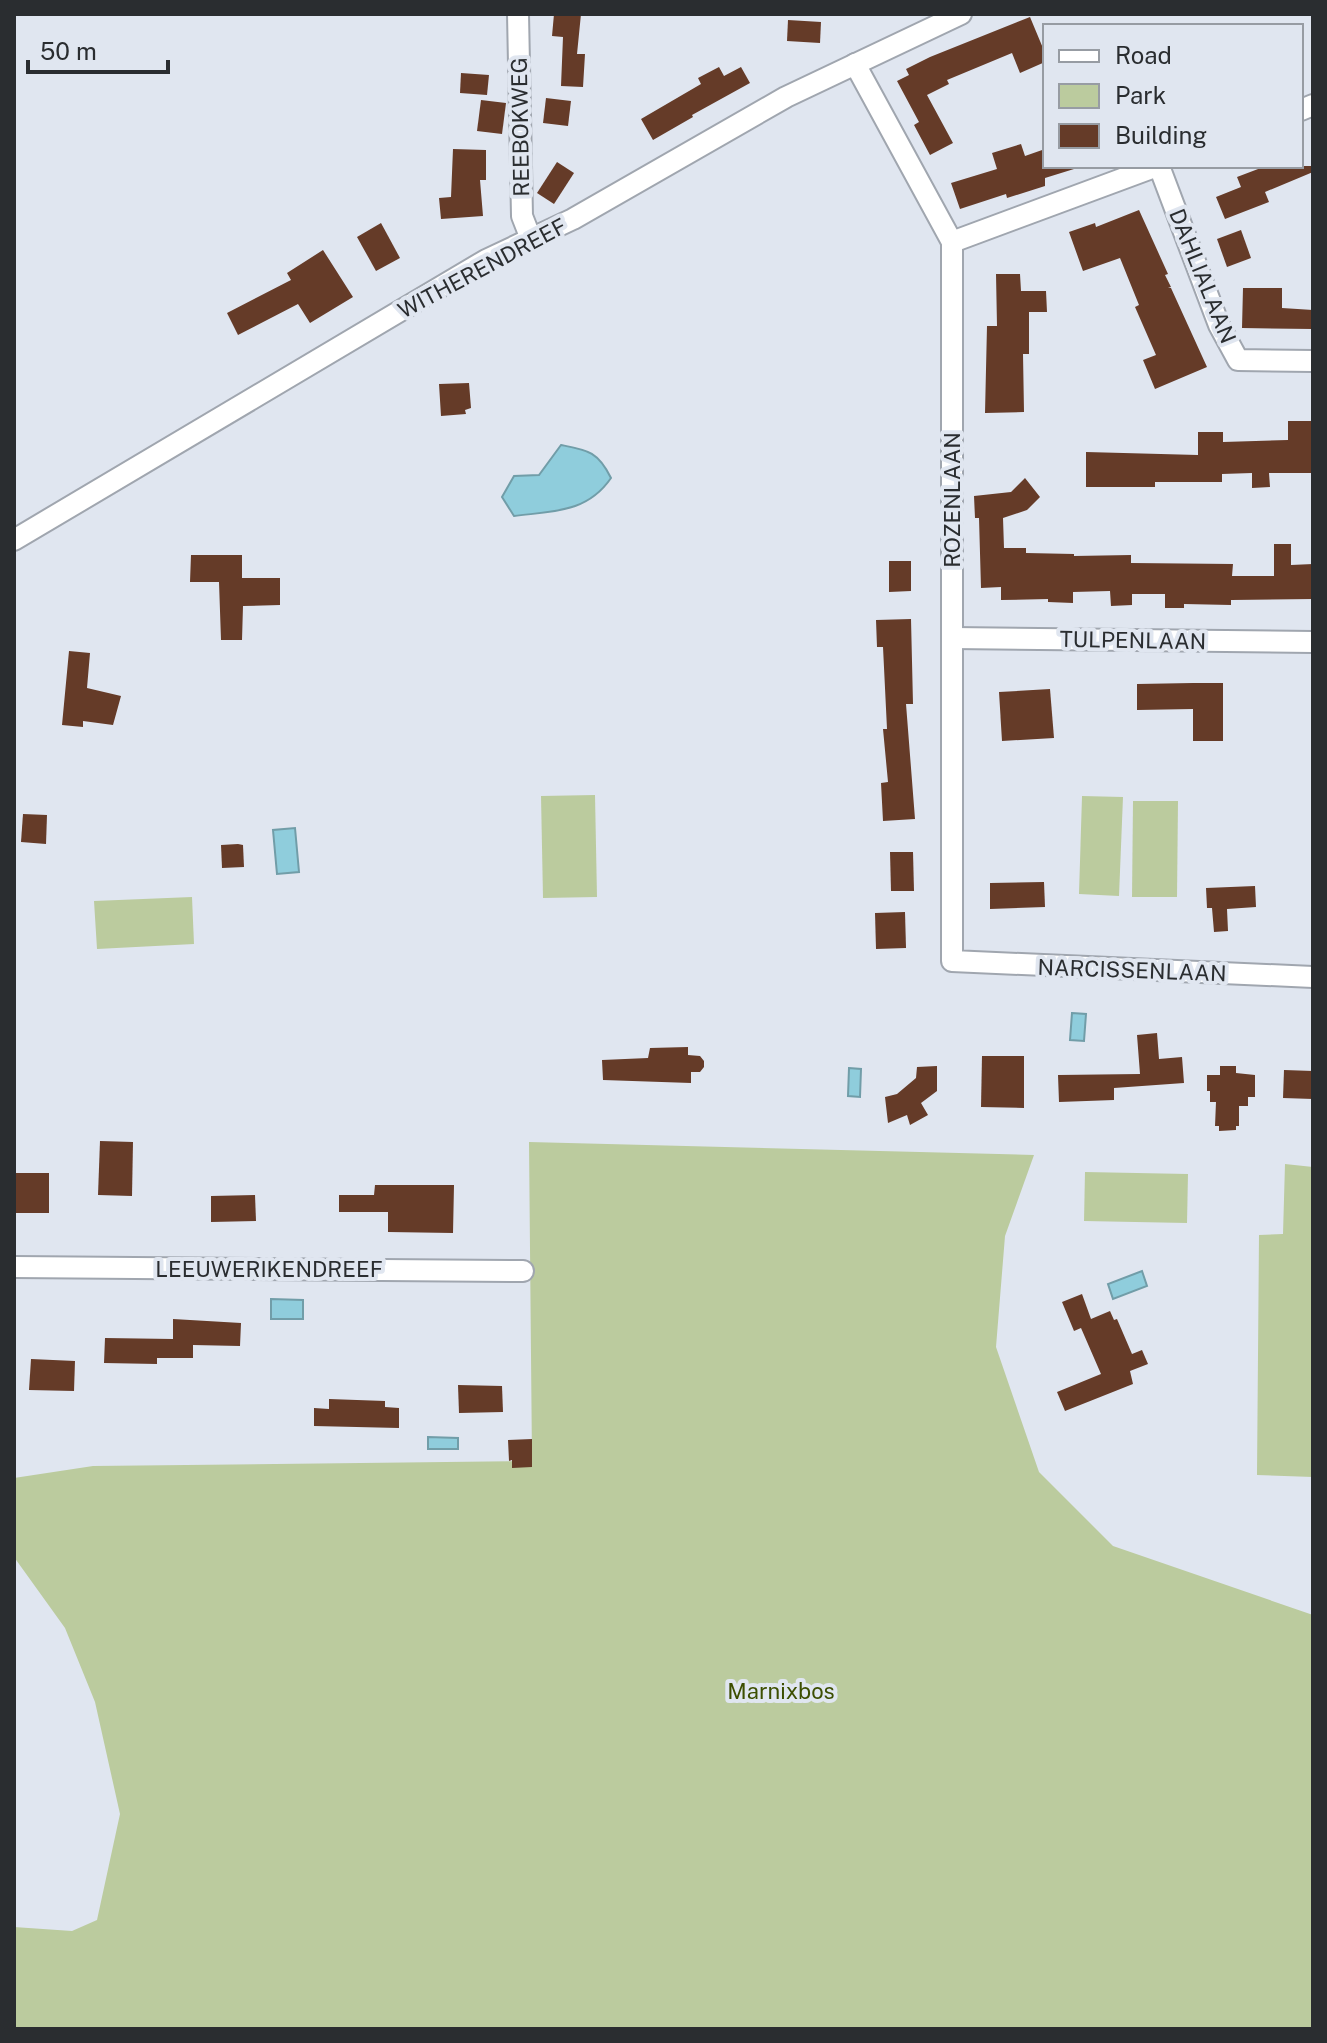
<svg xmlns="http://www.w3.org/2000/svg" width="1327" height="2043" font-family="'Public Sans',sans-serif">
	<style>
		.green { fill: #bbcb9e }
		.water { fill: #8fcddc; stroke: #719da8; stroke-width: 2 }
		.building { fill: #653b28 }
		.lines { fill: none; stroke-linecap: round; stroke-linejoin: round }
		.street-casing { stroke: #a0a6af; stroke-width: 24 }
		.street { stroke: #fff; stroke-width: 20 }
		.labels { text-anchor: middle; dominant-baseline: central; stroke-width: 8; stroke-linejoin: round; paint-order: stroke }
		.street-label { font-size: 22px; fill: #2a2d30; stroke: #e0e6f0 }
		.park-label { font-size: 22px; fill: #3c4e01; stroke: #e0e6f0 }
	</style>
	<rect width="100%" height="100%" fill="#e0e6f0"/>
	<!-- green -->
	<g class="green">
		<polygon points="595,795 597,897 543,898 541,796"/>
		<polygon points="1082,796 1123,797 1119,896 1079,894"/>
		<polygon points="1133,801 1178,801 1177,897 1132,897"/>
		<polygon points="192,897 194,944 97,949 94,901"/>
		<polygon points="529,1142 1034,1155 1005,1236 996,1347 1039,1472 1113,1546 1313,1615 1313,2029 14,2029 14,1927 72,1931 97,1920 120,1814 95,1702 65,1628 14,1557 14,1478 93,1466 532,1461"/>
		<polygon points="1285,1164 1313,1167 1313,1477 1257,1475 1259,1235 1283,1234"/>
		<polygon points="1085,1172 1188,1174 1187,1223 1084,1221"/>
	</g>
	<!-- water -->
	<g class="water">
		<path d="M 561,445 C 587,450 598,451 611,478 C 587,513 553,511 514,516 L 502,497 L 514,476 L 539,475 Z"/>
		<polygon points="295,828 299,872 277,874 273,830"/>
		<polygon points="1072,1013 1086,1014 1084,1041 1070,1040"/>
		<polygon points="849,1068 861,1069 860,1097 848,1096"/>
		<polygon points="1142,1271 1147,1286 1113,1299 1108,1284"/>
		<polygon points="271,1299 303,1300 303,1319 271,1319"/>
		<polygon points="428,1437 458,1438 458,1449 428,1449"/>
	</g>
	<!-- building -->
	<g class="building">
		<polygon points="554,14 581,14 577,54 585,54 583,87 561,86 563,37 552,36"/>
		<polygon points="1030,17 1045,53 1045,62 1020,73 1012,53 947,80 949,84 927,95 953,143 930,155 914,125 919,122 897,81 909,75 906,69 930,57"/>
		<polygon points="788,20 821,22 820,43 787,41"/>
		<polygon points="719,67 724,76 741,67 750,83 692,115 693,117 653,140 641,119 701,84 698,78"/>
		<polygon points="461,73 489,75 487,95 460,93"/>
		<polygon points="546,98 571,101 568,126 543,123"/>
		<polygon points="481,100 506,103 502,134 477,131"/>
		<polygon points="1021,144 1025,156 1045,149 1045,166 1074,166 1074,169 1045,178 1045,186 1007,198 1006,194 960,209 951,183 997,169 992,153"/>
		<polygon points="453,149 486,150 486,180 480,180 483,216 441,219 439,198 451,197"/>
		<polygon points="557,162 574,173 554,204 537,193"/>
		<polygon points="1266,166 1313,166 1313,172 1265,192 1269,202 1225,219 1216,197 1241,187 1237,177"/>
		<polygon points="1139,210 1168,274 1165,275 1171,287 1168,288 1171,288 1207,367 1155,389 1143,360 1156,355 1135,307 1139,305 1120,258 1083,271 1069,232 1095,223 1096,227"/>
		<polygon points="381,223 400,258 376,271 357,237"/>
		<polygon points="1241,230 1251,258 1227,267 1217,239"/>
		<polygon points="323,250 353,297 310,323 298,304 238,335 227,313 291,280 287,273"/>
		<polygon points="996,274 1020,274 1021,291 1046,291 1047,312 1029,312 1029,354 1023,354 1024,412 985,413 987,326 997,326"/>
		<polygon points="1243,288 1282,288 1282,308 1313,310 1313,329 1242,328"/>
		<polygon points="469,383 471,408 465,410 466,414 441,416 439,384"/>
		<polygon points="1288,421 1313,421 1313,473 1269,473 1270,487 1252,488 1252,473 1222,474 1222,482 1155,482 1155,487 1086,487 1086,452 1198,455 1198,432 1223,432 1223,442 1288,440"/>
		<polygon points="1025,478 1040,497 1027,510 1003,518 1004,548 1026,548 1026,553 1074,554 1074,556 1131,555 1131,563 1233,564 1232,576 1274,576 1274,544 1291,544 1291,565 1313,564 1313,599 1231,600 1231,605 1184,604 1184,608 1165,608 1165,594 1132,594 1132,605 1111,606 1110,591 1073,592 1073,603 1048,602 1048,599 1001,600 1001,587 981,588 979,518 975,518 974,496 1011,492"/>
		<polygon points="191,555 242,555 242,578 280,578 280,605 243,606 242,640 221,640 219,582 190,582"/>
		<polygon points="889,561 911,561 911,591 889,592"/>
		<polygon points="911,619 913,704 906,704 915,819 883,821 881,783 888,782 883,729 887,729 883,647 877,647 876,620"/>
		<polygon points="69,651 90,653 87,688 121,696 113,725 83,721 83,727 62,725"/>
		<polygon points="1193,683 1223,683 1223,741 1193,741 1193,709 1137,710 1137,684"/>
		<polygon points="1050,689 1054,738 1002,741 999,692"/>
		<polygon points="23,814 47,815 46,844 21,842"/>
		<polygon points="238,844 243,845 244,867 222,868 221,845"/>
		<polygon points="890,852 913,852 914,891 891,891"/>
		<polygon points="1044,882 1045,907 990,909 990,883"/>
		<polygon points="1255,886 1256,907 1227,909 1228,931 1214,932 1212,908 1207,908 1206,888"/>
		<polygon points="905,912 906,948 876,949 875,913"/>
		<polygon points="1157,1033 1159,1059 1182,1057 1184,1083 1114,1088 1114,1100 1059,1102 1058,1075 1140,1074 1137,1035"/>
		<polygon points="688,1047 688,1055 700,1056 704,1061 704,1067 700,1072 691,1072 691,1083 603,1080 602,1060 648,1058 650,1048"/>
		<polygon points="982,1056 1024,1056 1024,1108 981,1107"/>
		<polygon points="937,1066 937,1091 921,1103 928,1115 910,1125 907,1115 888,1123 885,1097 897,1094 916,1078 917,1067"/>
		<polygon points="1220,1066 1236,1066 1236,1073 1255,1075 1255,1097 1248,1097 1248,1106 1239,1106 1239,1126 1236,1126 1236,1130 1219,1131 1219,1126 1215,1126 1216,1102 1210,1102 1210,1091 1207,1091 1207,1075 1220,1075"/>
		<polygon points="1284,1070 1313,1071 1313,1099 1283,1098"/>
		<polygon points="100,1141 133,1142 132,1196 98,1195"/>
		<rect x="14" y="1173" width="35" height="40"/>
		<polygon points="375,1185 454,1185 453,1233 388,1232 388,1212 339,1212 339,1195 374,1195"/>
		<polygon points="255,1195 256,1221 211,1222 211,1196"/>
		<polygon points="1082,1294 1091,1319 1110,1311 1114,1320 1117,1319 1132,1354 1142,1350 1148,1364 1130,1371 1133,1384 1065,1411 1057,1392 1101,1374 1081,1328 1074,1331 1062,1302"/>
		<polygon points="173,1319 241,1323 240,1346 193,1345 193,1358 157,1358 157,1364 104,1363 105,1338 173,1339"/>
		<polygon points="31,1359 75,1361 74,1391 29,1390"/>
		<polygon points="458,1385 502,1386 503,1412 459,1413"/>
		<polygon points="329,1399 385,1401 385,1407 399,1408 399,1428 314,1426 314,1408 329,1409"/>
		<polygon points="532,1439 532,1467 512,1468 512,1460 509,1461 508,1440"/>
	</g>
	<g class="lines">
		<!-- street casing -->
		<g class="street-casing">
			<g id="street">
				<polyline points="518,14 522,216 531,239"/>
				<polyline points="855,64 952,242 952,961 1313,977"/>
				<polyline points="1301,110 1313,105"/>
				<polyline points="1159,166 1219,325 1238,360 1313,361"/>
				<polyline points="952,242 1157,166"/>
				<polyline points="14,540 486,260 573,219 786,97 961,14"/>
				<polyline points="953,638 1313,642"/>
				<polyline points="14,1267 523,1271"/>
			</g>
		</g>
		<!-- street -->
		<use href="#street" class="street"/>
	</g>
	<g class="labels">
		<!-- street labels -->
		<g class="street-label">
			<text transform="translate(520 127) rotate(-91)">REEBOKWEG</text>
			<text transform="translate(482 268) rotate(-28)">WITHERENDREEF</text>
			<text transform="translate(1203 276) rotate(68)">DAHLIALAAN</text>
			<text transform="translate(952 500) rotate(-90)">ROZENLAAN</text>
			<text transform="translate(1133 640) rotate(1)">TULPENLAAN</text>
			<text transform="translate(1132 970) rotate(2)">NARCISSENLAAN</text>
			<text x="269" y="1269">LEEUWERIKENDREEF</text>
		</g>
		<!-- park labels -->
		<g class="park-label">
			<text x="781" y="1691">Marnixbos</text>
		</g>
	</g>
	<!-- border -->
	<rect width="1327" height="2043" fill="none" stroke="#2a2d30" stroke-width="32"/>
	<!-- legend -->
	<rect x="1043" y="24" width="260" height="144" fill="#e0e6f0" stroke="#979ca3" stroke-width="2"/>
	<rect x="1059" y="50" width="40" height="12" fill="#ffffff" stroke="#979ca3" stroke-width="2"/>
	<text x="1115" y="64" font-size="24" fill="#2a2d30">Road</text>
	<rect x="1059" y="84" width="40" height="24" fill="#bbcb9e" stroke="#979ca3" stroke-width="2"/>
	<text x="1115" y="104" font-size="24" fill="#2a2d30">Park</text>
	<rect x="1059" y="124" width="40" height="24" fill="#653b28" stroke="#979ca3" stroke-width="2"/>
	<text x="1115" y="144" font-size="24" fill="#2a2d30">Building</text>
	<!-- scale -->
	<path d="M28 60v12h140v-12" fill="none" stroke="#2a2d30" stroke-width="4"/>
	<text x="40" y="60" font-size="24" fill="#2a2d30" stroke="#e0e6f0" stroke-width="6" paint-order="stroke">50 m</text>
</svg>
